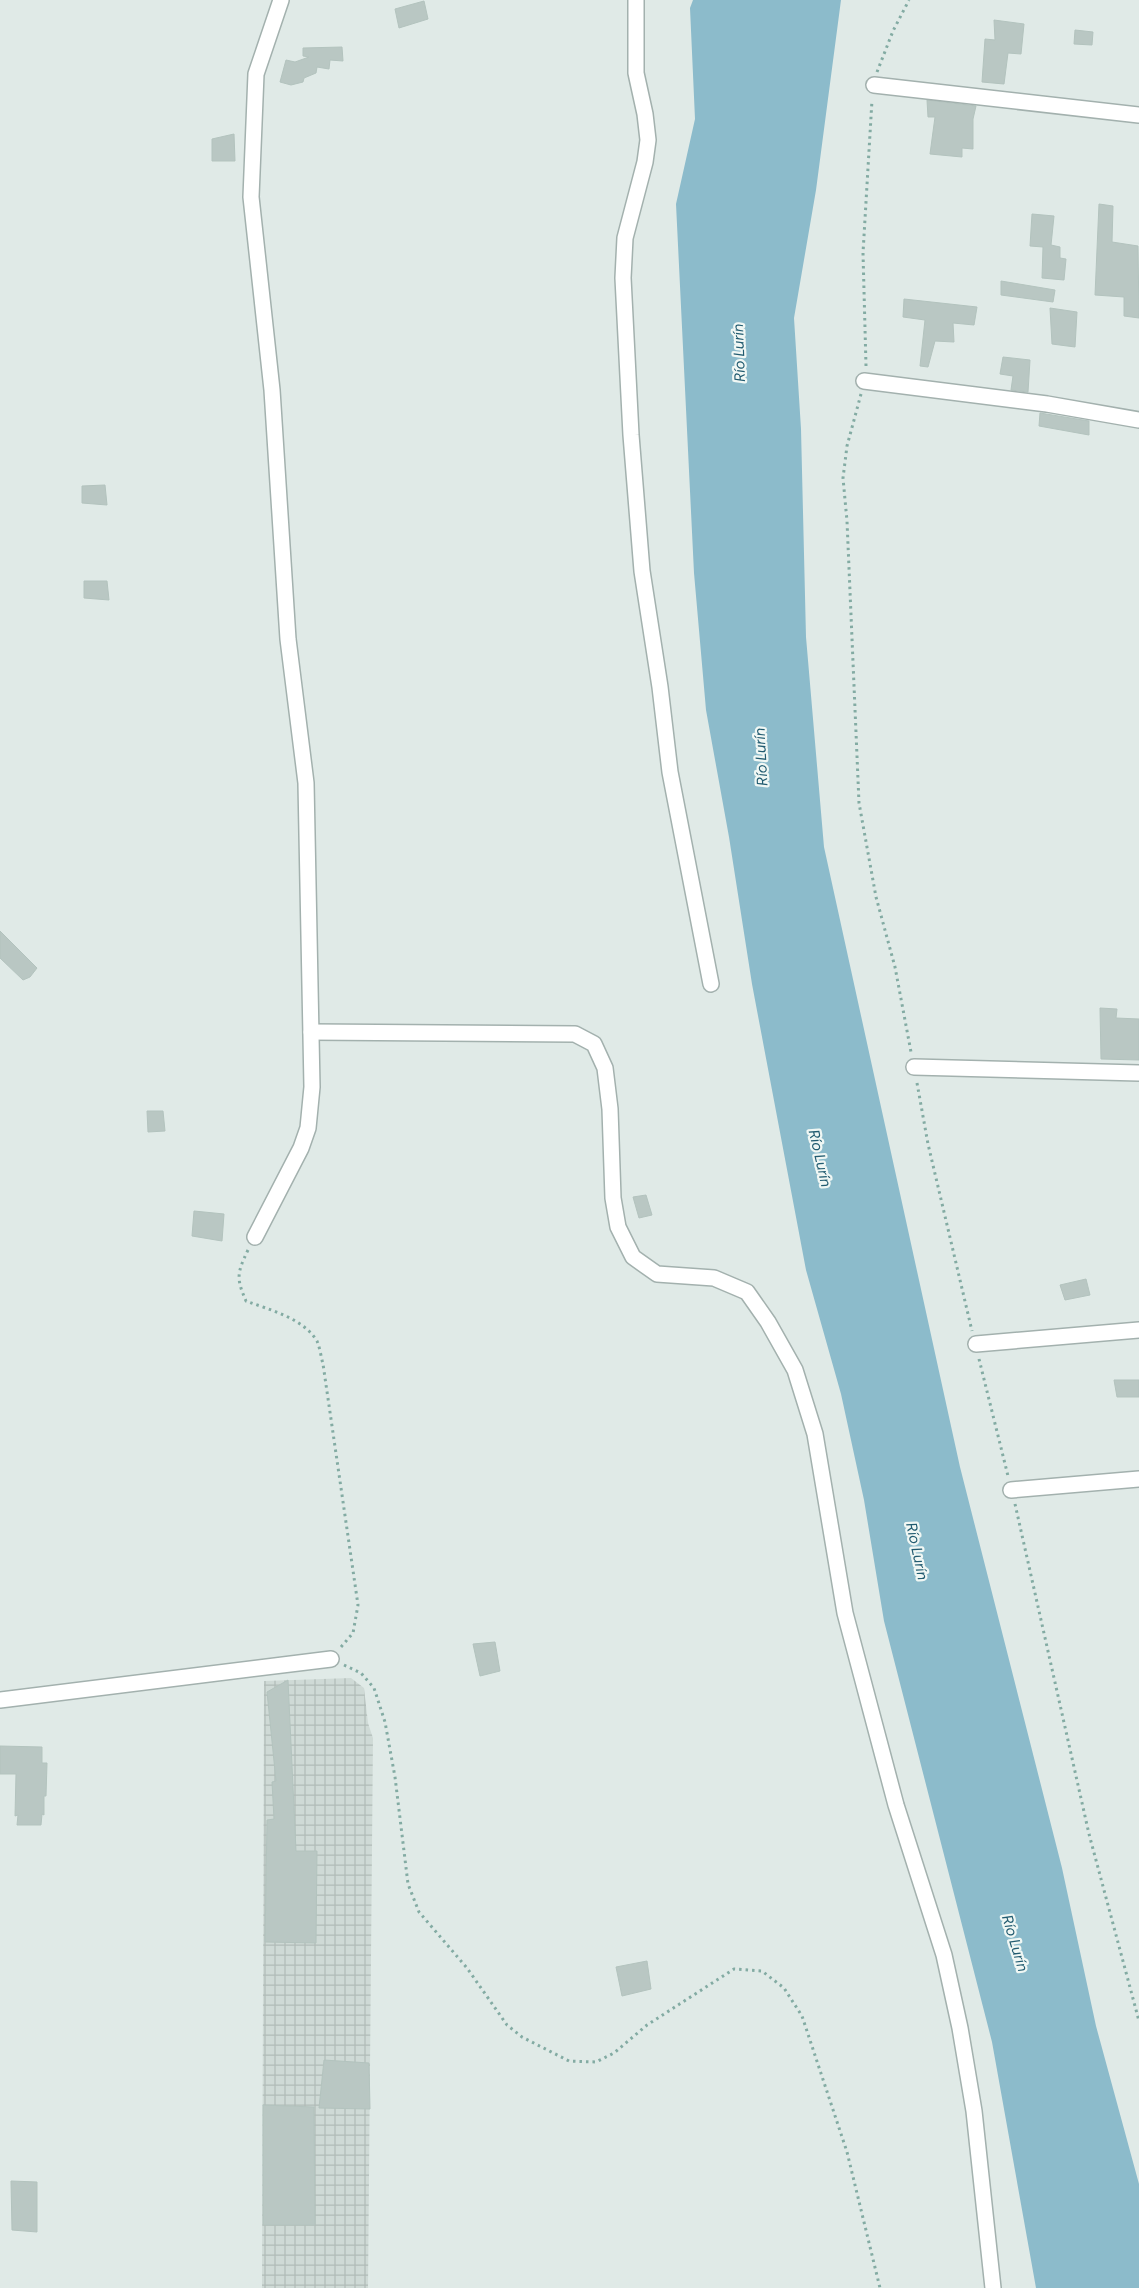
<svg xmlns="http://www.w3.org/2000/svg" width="1139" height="2288" font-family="Figtree,sans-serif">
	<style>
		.industrial { fill: url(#industrial-grid) }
		.water { fill: #8cbbcb }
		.building { fill: #b9c7c3; stroke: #b3c3be }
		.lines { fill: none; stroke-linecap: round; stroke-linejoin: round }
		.minor-casing { stroke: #a3b1ae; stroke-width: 18 }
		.path { stroke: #83aba3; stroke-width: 3; stroke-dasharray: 2.5 4; stroke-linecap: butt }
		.minor { stroke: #fff; stroke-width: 15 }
		.labels { text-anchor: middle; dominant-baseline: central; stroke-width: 4.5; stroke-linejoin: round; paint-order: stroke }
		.water-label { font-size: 15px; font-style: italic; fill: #215b70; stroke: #f0f7f4 }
	</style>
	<defs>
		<pattern id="industrial-grid" width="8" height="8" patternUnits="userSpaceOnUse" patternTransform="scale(1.25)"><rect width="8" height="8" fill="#cfdad6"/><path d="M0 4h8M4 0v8" fill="none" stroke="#b1bcb8"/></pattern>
	</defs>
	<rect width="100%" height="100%" fill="#e0eae7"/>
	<!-- industrial -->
	<polygon class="industrial" points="351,1678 364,1688 368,1723 373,1738 368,2288 262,2288 264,1681"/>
	<!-- water -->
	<polygon class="water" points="693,0 841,0 816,190 794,318 801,429 806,637 824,847 960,1467 1062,1868 1096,2026 1139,2184 1139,2288 1036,2288 992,2042 884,1621 864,1500 841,1394 806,1270 752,984 729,837 706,710 694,573 676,204 695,119 690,8"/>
	<!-- building -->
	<g class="building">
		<polygon points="424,1 428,19 399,28 395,9"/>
		<polygon points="994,20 1024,24 1021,54 1008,53 1004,84 982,82 985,39 995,40"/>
		<polygon points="1075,30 1093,32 1092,45 1074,44"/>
		<polygon points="342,47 343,61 330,60 329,69 317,67 316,73 304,78 303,82 291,85 280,82 286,60 295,62 309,57 303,56 303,48"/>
		<polygon points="927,100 976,106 973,119 973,149 962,148 962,157 930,154 935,117 928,117"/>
		<polygon points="234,134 235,161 212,161 212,139"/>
		<polygon points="1099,204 1113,206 1112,242 1138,246 1139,318 1124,316 1124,297 1095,295"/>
		<polygon points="1032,214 1054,216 1051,245 1060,247 1060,258 1066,259 1064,280 1042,278 1043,247 1030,246"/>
		<polygon points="1001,281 1055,290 1053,302 1001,295"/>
		<polygon points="904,299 977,307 974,325 953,323 954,342 935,341 928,367 920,366 925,320 903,317"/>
		<polygon points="1050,308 1077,312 1075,347 1052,344"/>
		<polygon points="1003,357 1030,360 1028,392 1011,390 1013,376 1000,374"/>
		<polygon points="1040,413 1089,421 1089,435 1039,426"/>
		<polygon points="105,485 107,505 82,503 82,486"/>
		<polygon points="84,581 107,581 109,600 84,598"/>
		<polygon points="0,931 37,968 30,977 23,980 0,958"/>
		<polygon points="1100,1008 1117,1009 1116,1018 1139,1019 1139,1060 1101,1059"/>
		<polygon points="147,1111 163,1111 165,1131 148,1132"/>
		<polygon points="646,1195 652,1215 639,1218 633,1197"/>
		<polygon points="194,1211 224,1214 222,1241 192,1236"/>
		<polygon points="1086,1279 1090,1295 1065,1300 1060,1285"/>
		<polygon points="1114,1380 1139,1380 1139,1397 1117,1397"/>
		<polygon points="495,1642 500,1671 480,1676 473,1644"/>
		<polygon points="288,1680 296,1851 317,1851 316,1943 265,1942 267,1820 274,1819 272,1782 276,1781 267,1692"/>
		<polygon points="0,1746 42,1747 42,1763 47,1763 46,1796 44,1796 44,1815 42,1814 41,1825 17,1825 18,1815 15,1816 16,1774 0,1774"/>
		<polygon points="647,1961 651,1989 622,1996 616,1967"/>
		<polygon points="324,2060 369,2063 370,2109 319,2108"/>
		<polygon points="263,2105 314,2107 315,2225 263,2225"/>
		<polygon points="11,2181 37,2182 37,2232 12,2230"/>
	</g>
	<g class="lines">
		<!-- minor casing -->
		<g class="minor-casing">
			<g id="minor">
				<polyline points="636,0 636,73 645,114 648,140 645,162 625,238 623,278 631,435 642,571 660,687 670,772 711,984"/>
				<polyline points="874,85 1139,115"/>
				<polyline points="864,381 1047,404 1139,420"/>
				<polyline points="311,1032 575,1034 594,1044 605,1068 610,1109 613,1198 618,1227 633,1257 657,1274 714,1278 747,1292 768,1322 795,1370 815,1434 845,1613 896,1805 944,1955 960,2028 974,2111 993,2288"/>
				<polyline points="914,1067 1139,1073"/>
				<polyline points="255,1237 301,1148 308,1128 312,1087 306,783 288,639 272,390 251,197 256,74 281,0"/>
				<polyline points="976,1344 1139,1330"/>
				<polyline points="1011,1490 1139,1479"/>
				<polyline points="0,1700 331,1659"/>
			</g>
		</g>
		<!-- path -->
		<g class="path">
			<polyline points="877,72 893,31 909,0"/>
			<polyline points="866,366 863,253 872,100"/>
			<polyline points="861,394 847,446 843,478 847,521 859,803 876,897 895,967 911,1052"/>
			<polyline points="917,1083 928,1144 972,1331"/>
			<path d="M 248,1250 C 237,1273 236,1278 246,1301 C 270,1310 303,1318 317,1341 C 320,1348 321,1357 323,1364 L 358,1605 L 353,1633 L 341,1647"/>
			<polyline points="979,1359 1008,1476"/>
			<polyline points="1015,1504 1089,1834 1139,2021"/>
			<polyline points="344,1665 361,1673 374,1688 385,1722 395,1777 408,1884 419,1912 467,1968 507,2025 522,2037 569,2061 596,2062 614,2053 647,2025 734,1969 762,1971 784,1988 802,2016 847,2152 880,2288"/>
		</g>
		<!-- minor -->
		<use href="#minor" class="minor"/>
	</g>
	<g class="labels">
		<!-- water labels -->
		<g class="water-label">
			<text transform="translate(739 353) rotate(-92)">Río Lurín</text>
			<text transform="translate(761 757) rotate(-93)">Río Lurín</text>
			<text transform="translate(820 1158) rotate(77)">Río Lurín</text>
			<text transform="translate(917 1551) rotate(78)">Río Lurín</text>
			<text transform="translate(1015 1943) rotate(73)">Río Lurín</text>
		</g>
	</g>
</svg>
